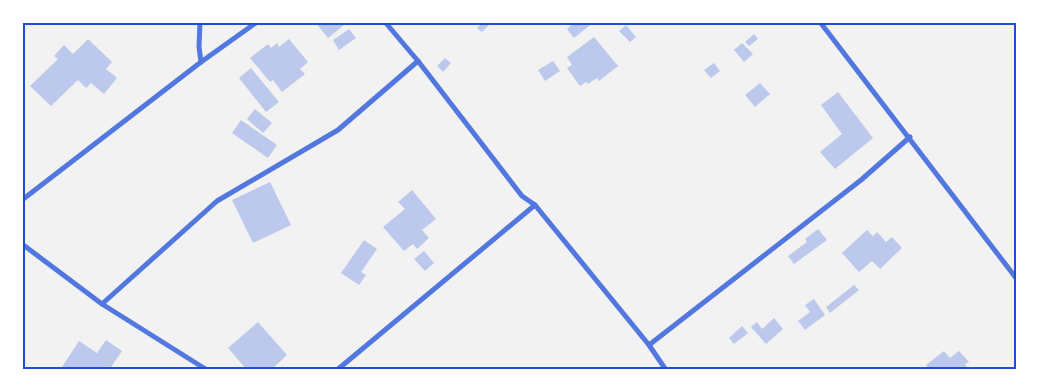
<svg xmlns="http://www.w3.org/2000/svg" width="1039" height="392" font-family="'Libre Baskerville',serif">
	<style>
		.building { fill: #bdc9ec }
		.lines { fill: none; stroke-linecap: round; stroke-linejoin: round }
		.minor { stroke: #5277de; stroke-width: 5 }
		.neatline { fill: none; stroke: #1d4ed8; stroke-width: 2 }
	</style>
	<rect width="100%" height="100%" fill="#f2f2f2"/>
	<!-- building -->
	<g class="building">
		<polygon points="315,22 342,22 344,25 328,38"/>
		<polygon points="483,22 492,22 482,32 477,28"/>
		<polygon points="575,22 594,22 574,38 567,29"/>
		<polygon points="626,25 636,37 630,42 619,31"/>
		<polygon points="349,29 356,38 339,50 333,40"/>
		<polygon points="754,34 758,39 749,46 745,42"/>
		<polygon points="594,37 618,66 599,81 597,78 588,84 586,82 580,86 567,68 572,65 567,57"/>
		<polygon points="88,39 112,62 106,69 117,78 104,94 91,83 86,88 78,80 51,106 30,86 58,59 54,56 64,45 73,54"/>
		<polygon points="289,39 308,62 300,69 305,74 282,92 273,80 270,82 250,58 268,44 271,48 277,43 279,47"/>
		<polygon points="742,43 753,54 744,62 734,50"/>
		<polygon points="445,58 451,63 443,72 437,66"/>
		<polygon points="553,61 560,71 545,81 538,70"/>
		<polygon points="714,63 720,71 711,78 704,70"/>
		<polygon points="251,68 279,102 266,112 239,78"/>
		<polygon points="760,83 770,94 755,107 745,95"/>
		<polygon points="838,92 873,138 835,169 820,152 842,134 821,105"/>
		<polygon points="255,109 272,123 263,133 247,119"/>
		<polygon points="241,120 277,145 268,158 232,133"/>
		<polygon points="270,182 291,225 253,243 232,200"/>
		<polygon points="412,190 436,219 422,230 429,238 417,249 413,244 404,251 383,227 405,209 398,202"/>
		<polygon points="818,229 827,240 794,264 788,256 807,242 805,239"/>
		<polygon points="867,230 873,236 877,232 886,242 892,237 902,248 880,269 872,261 859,272 842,253"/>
		<polygon points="364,240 377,249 361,272 366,275 359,285 341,273"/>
		<polygon points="424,251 434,263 425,271 414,259"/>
		<polygon points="854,285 859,290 830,313 826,307"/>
		<polygon points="814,299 825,315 805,330 798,321 810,312 805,305"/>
		<polygon points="774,318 783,329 766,344 751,327 757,322 762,329"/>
		<polygon points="258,322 287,355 271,370 247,370 228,348"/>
		<polygon points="742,326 748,333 734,344 729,338"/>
		<polygon points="106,340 122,351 109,370 60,370 79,341 97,353"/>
		<polygon points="944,351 950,358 959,351 969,362 965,364 969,370 930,370 926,365"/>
	</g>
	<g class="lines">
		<!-- minor -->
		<g class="minor">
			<polyline points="200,22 199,47 201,62"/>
			<polyline points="385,22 418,61 522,196 535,205 649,345 666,370"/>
			<polyline points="820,22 1016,278"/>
			<polyline points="22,200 201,62 257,22"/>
			<polyline points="22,244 102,304 207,370"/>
			<polyline points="102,304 217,201 338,130 418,61"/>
			<polyline points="649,345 861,180 910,137"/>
			<polyline points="337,370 535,205"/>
		</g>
	</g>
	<!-- border -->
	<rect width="1039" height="392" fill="none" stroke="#ffffff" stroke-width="48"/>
	<rect x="24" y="24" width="991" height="344" class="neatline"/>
</svg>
